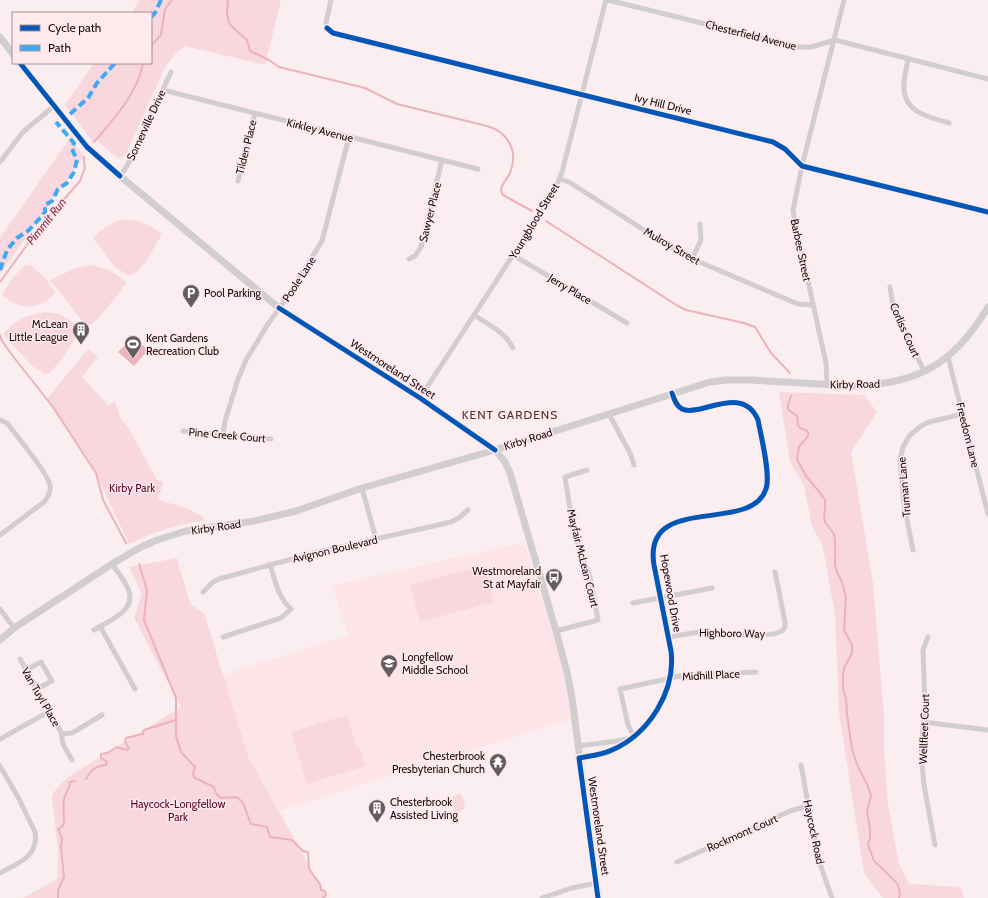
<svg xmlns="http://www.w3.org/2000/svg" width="988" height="898" font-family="Cabin,sans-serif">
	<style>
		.built { fill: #fce4e8 }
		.green { fill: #f9d7de }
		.water { fill: #ebb2be }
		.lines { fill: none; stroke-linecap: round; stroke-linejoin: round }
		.stream { stroke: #ebb2be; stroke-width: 2 }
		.street { stroke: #d2ced0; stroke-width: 5 }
		.secondary { stroke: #d2ced0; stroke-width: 7 }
		.quiet { stroke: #3fa9f5; stroke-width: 4; stroke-dasharray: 8 4; stroke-linecap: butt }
		.cycleway-casing { stroke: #ffe9ed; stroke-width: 8 }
		.cycleway { stroke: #0057b8; stroke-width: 5 }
		.labels { text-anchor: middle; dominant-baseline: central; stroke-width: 3; stroke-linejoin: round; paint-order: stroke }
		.street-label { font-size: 11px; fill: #170c0e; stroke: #ffe9ed }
		.poi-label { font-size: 11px; fill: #170c0e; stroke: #ffe9ed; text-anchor: start }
		.park-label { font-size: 11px; fill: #5c0026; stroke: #ffe9ed }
		.water-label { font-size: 12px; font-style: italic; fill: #88304a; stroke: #ffe9ed }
		.neighbourhood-label { font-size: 12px; letter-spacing: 1px; fill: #4b3036; stroke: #ffe9ed }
	</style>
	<rect width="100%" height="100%" fill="#faeef0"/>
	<!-- built -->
	<polygon class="built" points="524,542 566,676 571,719 279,811 207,680 348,635 332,586"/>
	<!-- green -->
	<g class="green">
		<polygon points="140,0 281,0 265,65 185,46 176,53 165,67 126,154 121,158 118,158 95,139 93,142 65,105 94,63 151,63 151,13 131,13"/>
		<polygon points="70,138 84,156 0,274 0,238"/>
		<path d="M 122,220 C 138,219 149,224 162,234 L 145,263 L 134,274 L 127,275 L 114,266 L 93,238 C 102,229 109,223 122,220 Z"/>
		<path d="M 30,265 L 45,278 L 55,293 C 40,311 18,310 2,295 L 11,280 L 24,266 Z"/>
		<path d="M 91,265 L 109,270 L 127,282 L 104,312 L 91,325 L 85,324 L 50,280 C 63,274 77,266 91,265 Z"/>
		<path d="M 40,313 C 60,311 66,317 81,329 L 63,357 L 50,373 L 44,374 L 30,364 L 3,334 C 14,322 24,316 40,313 Z"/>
		<path d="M 88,349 L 98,357 L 82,377 L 108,405 L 115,402 L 121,419 L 128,427 L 157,480 L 163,482 L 158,500 L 187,508 L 203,517 L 204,521 C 177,523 153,533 129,544 L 89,459 L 46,400 Z"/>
		<polygon points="779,392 864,395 877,412 851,452 873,583 884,715 884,748 888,804 899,864 909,884 961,887 964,898 883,898 864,873 839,712 835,614 822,543 812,527 804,485 790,462"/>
		<path d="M 177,558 L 190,604 L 204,613 L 248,756 L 327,898 L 23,898 L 57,879 L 58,850 L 52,797 C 55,787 64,782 71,775 L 181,707 L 134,618 L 142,594 L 129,567 Z"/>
		<polygon points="484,566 494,602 420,622 410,585"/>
		<polygon points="347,715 357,747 359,746 365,766 307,784 291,732"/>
		<polygon points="460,793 465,803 463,804 466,808 456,813 449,799"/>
	</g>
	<!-- water -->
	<polygon class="water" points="138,341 148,350 134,366 118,352 124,346 130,351"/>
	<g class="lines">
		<!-- stream -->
		<g class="stream">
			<path d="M 228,0 L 227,15 L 230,25 L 247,40 L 250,51 L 269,60 L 279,67 L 365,88 L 397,104 L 487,126 C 508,132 519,151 510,173 C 508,178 502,184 501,189 C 501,192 502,193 503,195 L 532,211"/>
			<polyline points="151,46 161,35 165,9 172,0"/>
			<path d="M 94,142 C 115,117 137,95 143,63"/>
			<polyline points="546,221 678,306 686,310 744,323 755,327 771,353 790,373"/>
			<polyline points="0,282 40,227 80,181 85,168 84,162 84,157"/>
			<polyline points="0,335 2,341 12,355 53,407 96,473 103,500 126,543"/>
			<path d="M 791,396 C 787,409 784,408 797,416 L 798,425 L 800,428 L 806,430 L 808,433 L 808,436 L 799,447 L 797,459 L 806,476 L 821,494 L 825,500 L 825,510 L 824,516 L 825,522 L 834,534 L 835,541 L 835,565 L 837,572 L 842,582 L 846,598 L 844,630 L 852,645 L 852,653 L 844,668 L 843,676 L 843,689 L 846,699 L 847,714 L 852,749 L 858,767 L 867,784 L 871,796 L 867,811 L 870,829 L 870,838 L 868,845 L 874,861 L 889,875 L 898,885 L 900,893 L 899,898"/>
			<polyline points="139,564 147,590 144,620 176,698 176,736 181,752 195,767 193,774 195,778 214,787 217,795 221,798 237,797 243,803 251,824 267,827 270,837 292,840 303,851 308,852 309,869 320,884 321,890 325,891 326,895 323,898"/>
			<path d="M 86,779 C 91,770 95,766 106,765 L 107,762 L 101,758 L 101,754 L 107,753 L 117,747 L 126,750 L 129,749 L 125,741 L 126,738 L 143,734 L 144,730 L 176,720"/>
			<path d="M 58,898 L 58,890 L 64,877 L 61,847 L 62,838 L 58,829 L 63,826 C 66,815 62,810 64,800 C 65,792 70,790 70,782 L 75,781"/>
		</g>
		<!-- street -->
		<g class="street">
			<polyline points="608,0 799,47 811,47 835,40 988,79"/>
			<polyline points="327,28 333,33 773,142 785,149 802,166 988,212"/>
			<polyline points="327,28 326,23 331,0"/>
			<path d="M 908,59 C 907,67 904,75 904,84 C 902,112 928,117 949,123"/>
			<polyline points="163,90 478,169"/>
			<polyline points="0,162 23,132 54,106"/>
			<polyline points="120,176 127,166 171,72"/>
			<polyline points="560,179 569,182 683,255 798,304 813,305"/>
			<polyline points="238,181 255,113"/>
			<polyline points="513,255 627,323"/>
			<polyline points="409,259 415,256 421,247 442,160"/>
			<polyline points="692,259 701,240 700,224"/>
			<polyline points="890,287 893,306 924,371"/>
			<path d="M 474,315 C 489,325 505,332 513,348"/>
			<polyline points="948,357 988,514"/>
			<polyline points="827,385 826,363 794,217 793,210 802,166 844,0"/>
			<polyline points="420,398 513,255 556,187 562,172 606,0"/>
			<polyline points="609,414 630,453 634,465"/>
			<path d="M 0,420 L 7,423 C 16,435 48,473 50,485 C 51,491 48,497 44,502 L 0,535"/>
			<polyline points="183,431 271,439"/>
			<polyline points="223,434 225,421 238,379 246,360 268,324 288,296 322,241 349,137"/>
			<polyline points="362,488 376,539"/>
			<polyline points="913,550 904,505 900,460 903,447 910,435 921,426 929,422 963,414"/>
			<polyline points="203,592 213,582 219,579 314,553 451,522 460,517 468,510"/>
			<polyline points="633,603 712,588"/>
			<polyline points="0,609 14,628"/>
			<polyline points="100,626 135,689"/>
			<path d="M 94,630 C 107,622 136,611 129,591 C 125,581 118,572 112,564"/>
			<polyline points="556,631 598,620 590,577 574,534 565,477 587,470"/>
			<path d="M 223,637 L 281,618 L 291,609 C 278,597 275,581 270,564"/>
			<polyline points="669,637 699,632 746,635 774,634 782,631 785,627 785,622 775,572"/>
			<polyline points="928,637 923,650 925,705 921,752 924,785 935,845"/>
			<path d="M 20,659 L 62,734 C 60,743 68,752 72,760"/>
			<polyline points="26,670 41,662 52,681 37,689"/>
			<polyline points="923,722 988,730"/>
			<polyline points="62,734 72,733 102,715"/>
			<polyline points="634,737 628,725 620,689 680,676 756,672"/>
			<polyline points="0,739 50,711"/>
			<polyline points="578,746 617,741 631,738"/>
			<path d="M 579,758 C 590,756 601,755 612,750 C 646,736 674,696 672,658 C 670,625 658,593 653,559 C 650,494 751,533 766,489 C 771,475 761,436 758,420 C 747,393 721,404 700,409 C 694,410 688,412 682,409 C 676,406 674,399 672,393"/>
			<polyline points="801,765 818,858 832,898"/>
			<path d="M 0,766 L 18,797 L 35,832 C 39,857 18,863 0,873"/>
			<polyline points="677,862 790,811 808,806"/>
			<polyline points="542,898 572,888 597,883"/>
		</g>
		<!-- secondary -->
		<g class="secondary">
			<polyline points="0,37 13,54"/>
			<polyline points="20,63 87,147 120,176 279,308 420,398 495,450 505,462 510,473 556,631 567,672 572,698 598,898"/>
			<path d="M 0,640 L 14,628 L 112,564 L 141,547 L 157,540 L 186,531 L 254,521 L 296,511 L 362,488 L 495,450 L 710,382 L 726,380 L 751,380 L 853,386 C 918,384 954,364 988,307"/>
		</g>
		<!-- quiet -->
		<g class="quiet">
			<polyline points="151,17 155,13 161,0"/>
			<polyline points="70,114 88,98 97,83 115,63"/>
			<polyline points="0,270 7,250 17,238 29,230 42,216 45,212 45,205 52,201 58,189 67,183 74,172 77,160 72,149 74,143 56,122"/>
		</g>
		<!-- cycleway casing -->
		<g class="cycleway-casing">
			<g id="cycleway">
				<polyline points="327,28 333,33 773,142 785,149 802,166 988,212"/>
				<polyline points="20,63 87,147 120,176"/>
				<polyline points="279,308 420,398 495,450"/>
				<path d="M 598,898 L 579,758 C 590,756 602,755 612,750 C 649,734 676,691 671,651 L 654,565 C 642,492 751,535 766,489 C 771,475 761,436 758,420 C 747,393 721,404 700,409 C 694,410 688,412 682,409 C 676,406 674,399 672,393"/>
			</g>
		</g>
		<!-- cycleway -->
		<use href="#cycleway" class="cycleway"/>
	</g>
	<!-- icons -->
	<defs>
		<g id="parking-pin" transform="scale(0.9)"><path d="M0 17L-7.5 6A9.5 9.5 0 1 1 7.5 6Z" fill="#665b5d" stroke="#ffe9ed"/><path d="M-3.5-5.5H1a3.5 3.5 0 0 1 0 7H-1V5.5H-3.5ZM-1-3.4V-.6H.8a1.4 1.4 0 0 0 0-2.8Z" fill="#fff"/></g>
		<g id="building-pin" transform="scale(0.9)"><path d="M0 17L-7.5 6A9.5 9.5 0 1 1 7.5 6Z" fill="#665b5d" stroke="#ffe9ed"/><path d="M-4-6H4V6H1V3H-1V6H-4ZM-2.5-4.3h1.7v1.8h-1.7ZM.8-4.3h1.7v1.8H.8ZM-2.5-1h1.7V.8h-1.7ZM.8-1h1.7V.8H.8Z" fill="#fff"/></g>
		<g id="stadium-pin" transform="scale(0.9)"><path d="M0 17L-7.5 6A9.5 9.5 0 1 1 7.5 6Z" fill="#665b5d" stroke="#ffe9ed"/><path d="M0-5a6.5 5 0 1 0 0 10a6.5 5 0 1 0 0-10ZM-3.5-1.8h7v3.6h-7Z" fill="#fff"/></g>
		<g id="bus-pin" transform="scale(0.9)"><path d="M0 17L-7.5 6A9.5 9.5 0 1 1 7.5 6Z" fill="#665b5d" stroke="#ffe9ed"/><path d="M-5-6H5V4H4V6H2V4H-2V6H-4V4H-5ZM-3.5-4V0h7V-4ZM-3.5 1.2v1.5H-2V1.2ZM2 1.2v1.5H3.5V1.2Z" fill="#fff"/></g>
		<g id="school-pin" transform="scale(0.9)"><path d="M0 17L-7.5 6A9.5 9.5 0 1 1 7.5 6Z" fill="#665b5d" stroke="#ffe9ed"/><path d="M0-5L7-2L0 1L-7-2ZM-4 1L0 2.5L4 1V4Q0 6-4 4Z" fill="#fff"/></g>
		<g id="temple-pin" transform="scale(0.9)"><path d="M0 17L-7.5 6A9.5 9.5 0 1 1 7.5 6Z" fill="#665b5d" stroke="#ffe9ed"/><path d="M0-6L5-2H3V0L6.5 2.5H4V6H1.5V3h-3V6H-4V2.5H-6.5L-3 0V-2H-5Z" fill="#fff"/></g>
	</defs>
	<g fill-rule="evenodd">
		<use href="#parking-pin" x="191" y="293"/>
		<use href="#building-pin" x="81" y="330"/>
		<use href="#stadium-pin" x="133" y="344"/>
		<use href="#bus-pin" x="554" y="577"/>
		<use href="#school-pin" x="389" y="663"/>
		<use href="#temple-pin" x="498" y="762"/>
		<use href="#building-pin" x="377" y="808"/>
	</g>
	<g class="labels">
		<!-- street labels -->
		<g class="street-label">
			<text transform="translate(751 35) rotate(14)">Chesterfield Avenue</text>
			<text transform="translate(663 104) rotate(14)">Ivy Hill Drive</text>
			<text transform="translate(146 125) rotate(-65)">Somerville Drive</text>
			<text transform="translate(320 130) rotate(14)">Kirkley Avenue</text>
			<text transform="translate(246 147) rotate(-76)">Tilden Place</text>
			<text transform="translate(430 212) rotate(-76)">Sawyer Place</text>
			<text transform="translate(534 221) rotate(-59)">Youngblood Street</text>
			<text transform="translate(672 246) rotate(30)">Mulroy Street</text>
			<text transform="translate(801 250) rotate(78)">Barbee Street</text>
			<text transform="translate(299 279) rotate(-57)">Poole Lane</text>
			<text transform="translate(570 289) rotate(31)">Jerry Place</text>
			<text transform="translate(905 330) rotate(66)">Corliss Court</text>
			<text transform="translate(393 369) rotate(33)">Westmoreland Street</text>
			<text transform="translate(855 384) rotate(-1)">Kirby Road</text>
			<text transform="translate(227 435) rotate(5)">Pine Creek Court</text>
			<text transform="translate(968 435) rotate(76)">Freedom Lane</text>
			<text transform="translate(528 439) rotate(-17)">Kirby Road</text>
			<text transform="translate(904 487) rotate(-95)">Truman Lane</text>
			<text transform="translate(216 527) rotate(-8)">Kirby Road</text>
			<text transform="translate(335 549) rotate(-13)">Avignon Boulevard</text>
			<text transform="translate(583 558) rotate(76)">Mayfair McLean Court</text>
			<text transform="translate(671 593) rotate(80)">Hopewood Drive</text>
			<text transform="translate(732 633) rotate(1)">Highboro Way</text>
			<text transform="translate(711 675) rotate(-3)">Midhill Place</text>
			<text transform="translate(41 697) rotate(60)">Van Tuyl Place</text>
			<text transform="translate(924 729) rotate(-88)">Wellfleet Court</text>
			<text transform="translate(599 826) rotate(82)">Westmoreland Street</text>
			<text transform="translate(814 832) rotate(78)">Haycock Road</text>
			<text transform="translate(742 833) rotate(-24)">Rockmont Court</text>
		</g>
		<!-- poi labels -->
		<g class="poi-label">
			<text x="204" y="293">Pool Parking</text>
			<text x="68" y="324" text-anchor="end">McLean<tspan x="68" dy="13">Little League</tspan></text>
			<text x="146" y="338">Kent Gardens<tspan x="146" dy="13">Recreation Club</tspan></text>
			<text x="541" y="571" text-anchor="end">Westmoreland<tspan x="541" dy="13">St at Mayfair</tspan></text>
			<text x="402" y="657">Longfellow<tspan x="402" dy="13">Middle School</tspan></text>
			<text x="485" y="756" text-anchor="end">Chesterbrook<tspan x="485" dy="13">Presbyterian Church</tspan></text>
			<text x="390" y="802">Chesterbrook<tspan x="390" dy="13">Assisted Living</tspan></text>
		</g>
		<!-- park labels -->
		<g class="park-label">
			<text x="132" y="488">Kirby Park</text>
			<text x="178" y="804">Haycock-Longfellow<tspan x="178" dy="13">Park</tspan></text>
		</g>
		<!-- water labels -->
		<g class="water-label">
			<text transform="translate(46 221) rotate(-51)">Pimmit Run</text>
		</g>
		<!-- neighbourhood labels -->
		<g class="neighbourhood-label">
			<text x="510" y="414">KENT GARDENS</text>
		</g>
	</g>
	<!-- legend -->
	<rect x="12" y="12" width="140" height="52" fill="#ffe9ed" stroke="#a29194"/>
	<rect x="20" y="25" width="20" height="6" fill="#0057b8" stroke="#a29194"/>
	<text x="48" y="32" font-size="12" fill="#170c0e">Cycle path</text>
	<rect x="20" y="45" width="20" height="6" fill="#3fa9f5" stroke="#a29194"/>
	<text x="48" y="52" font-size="12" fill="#170c0e">Path</text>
</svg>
